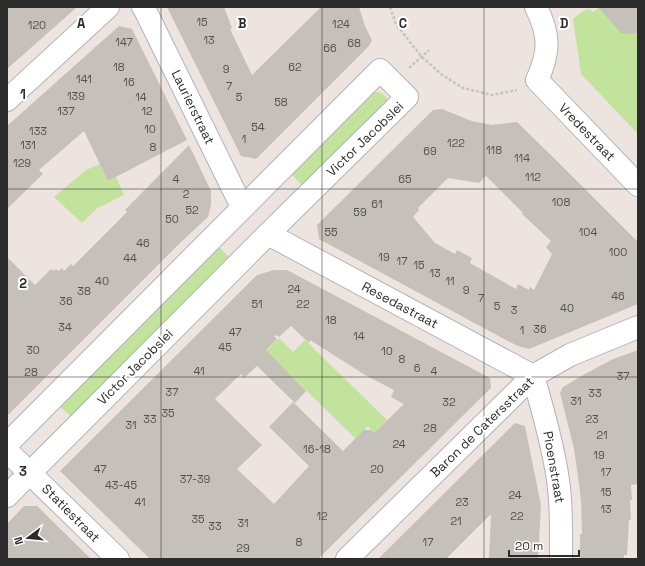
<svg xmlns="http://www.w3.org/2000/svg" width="645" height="566" font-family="'Space Grotesk',sans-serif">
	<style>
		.green { fill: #c1e39c }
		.building { fill: #c6c0ba; fill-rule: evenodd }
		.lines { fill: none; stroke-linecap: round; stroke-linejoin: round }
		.street-casing { stroke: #afb4bc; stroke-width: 24 }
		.path { stroke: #c4c4c4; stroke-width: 2.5; stroke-dasharray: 3 2; stroke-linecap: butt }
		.street { stroke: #fff; stroke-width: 22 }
		.grid { fill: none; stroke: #2c2c2c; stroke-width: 1; stroke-opacity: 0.55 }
		.labels { text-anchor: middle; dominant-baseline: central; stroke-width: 4; stroke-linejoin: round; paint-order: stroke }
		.number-label { font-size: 11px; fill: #525150 }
		.street-label { font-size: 13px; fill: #2c2c2c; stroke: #fff }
		.grid-label { font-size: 13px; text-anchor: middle; font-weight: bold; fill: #2c2c2c; stroke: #fff; stroke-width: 4; stroke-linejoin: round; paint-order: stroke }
	</style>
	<rect width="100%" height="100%" fill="#eee4df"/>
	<!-- green -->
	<g class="green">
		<polygon points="600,7 638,29 638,134 581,74 573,19 584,10 589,9 593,12"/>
		<path d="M 375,92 C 381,92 383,94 387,98 L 387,103 L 303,186 L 289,172 L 371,94 Z"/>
		<polygon points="100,164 108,181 116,177 124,195 96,209 82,223 54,197 86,170"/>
		<polygon points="217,245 231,259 72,417 58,405"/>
		<polygon points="279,338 293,352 305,340 387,420 374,433 368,426 356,439 266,351"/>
	</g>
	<!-- building -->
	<g class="building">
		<polygon points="7,7 77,7 7,69"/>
		<polygon points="167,7 224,7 232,28 230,29 252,75 321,7 359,7 365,26 372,40 369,46 256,159 241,156"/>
		<polygon points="598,7 638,7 638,33 622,34"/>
		<polygon points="119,26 132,29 187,140 108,181 84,131 39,170 43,174 7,209 7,126"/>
		<path d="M 442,109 L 472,121 L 492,125 L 517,122 L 559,163 L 638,242 L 638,304 L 529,349 L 518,346 L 504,339 L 319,239 L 317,225 L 433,110 ZM 486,176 L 523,213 L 522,214 L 551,241 L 546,247 L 552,254 L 534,290 L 530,287 L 529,290 L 518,284 L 516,289 L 470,263 L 472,258 L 457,250 L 455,254 L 435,243 L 413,217 L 419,210 L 418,208 L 448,178 L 479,183 Z"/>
		<polygon points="189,145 211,191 211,205 208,217 181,242 7,416 7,257 35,285 51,269 54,271 56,269 59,271 62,268 64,271 71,264 73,266 127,212 125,210"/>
		<path d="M 274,270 L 287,270 L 490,378 L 491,388 L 318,559 L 150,559 L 60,471 L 257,275 ZM 291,326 L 309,343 L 310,340 L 365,375 L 394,390 L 391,397 L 404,404 L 374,433 L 371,430 L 364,430 L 343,451 L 293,402 L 269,427 L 309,466 L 274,504 L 237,469 L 262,445 L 215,399 L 241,374 L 244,378 L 257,366 L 295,403 L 306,391 L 266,350 L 277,339 L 274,336 L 275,335 L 279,337 Z"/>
		<polygon points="638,350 638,484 631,485 632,500 630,500 631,520 629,520 627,555 624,555 624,559 580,559 580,534 582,534 581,501 579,484 574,449 560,393 563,387 585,374 613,359"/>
		<polygon points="515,423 525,426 541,505 538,559 489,559 491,514 446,559 378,559"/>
		<polygon points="24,506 37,506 91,559 7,559 7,524"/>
	</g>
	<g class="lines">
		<!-- street casing -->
		<g class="street-casing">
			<g id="street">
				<polyline points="143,7 145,10 242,207"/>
				<path d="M 536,7 C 550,35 550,52 537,80 L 638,185"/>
				<polyline points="7,100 108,7"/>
				<polyline points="268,234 533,376"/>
				<path d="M 533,376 C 543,410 553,445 558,480 C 562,506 561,533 561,559"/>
				<polyline points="7,444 380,70 407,97 268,234 7,496"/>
				<polyline points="7,451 118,559"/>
				<polyline points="347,559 533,376 570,355 638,327"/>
			</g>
		</g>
		<!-- path -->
		<g class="path">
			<polyline points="390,7 396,24 409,41 422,57 441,74 463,88 492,95 517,90"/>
			<polyline points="409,68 429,50"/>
		</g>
		<!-- street -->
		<use href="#street" class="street"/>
	</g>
	<!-- grid -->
	<path class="grid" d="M 161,7 L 161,559M 322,7 L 322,559M 484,7 L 484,559M 7,189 L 638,189M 7,377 L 638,377"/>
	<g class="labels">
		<!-- number labels -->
		<g class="number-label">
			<text x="202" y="22">15</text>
			<text x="341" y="24">124</text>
			<text x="37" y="25">120</text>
			<text x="209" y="40">13</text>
			<text x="124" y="42">147</text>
			<text x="354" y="43">68</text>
			<text x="330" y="48">66</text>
			<text x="119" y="67">18</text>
			<text x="295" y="67">62</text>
			<text x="226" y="69">9</text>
			<text x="84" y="79">141</text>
			<text x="129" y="82">16</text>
			<text x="229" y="86">7</text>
			<text x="76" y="96">139</text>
			<text x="141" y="97">14</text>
			<text x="239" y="97">5</text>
			<text x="281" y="102">58</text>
			<text x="66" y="111">137</text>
			<text x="147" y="111">12</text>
			<text x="258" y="127">54</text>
			<text x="150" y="129">10</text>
			<text x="38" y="131">133</text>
			<text x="244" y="139">1</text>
			<text x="456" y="143">122</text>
			<text x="28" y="145">131</text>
			<text x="153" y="147">8</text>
			<text x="494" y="150">118</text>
			<text x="430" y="151">69</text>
			<text x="522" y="158">114</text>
			<text x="22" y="163">129</text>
			<text x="533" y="177">112</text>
			<text x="176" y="179">4</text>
			<text x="405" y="179">65</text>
			<text x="186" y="194">2</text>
			<text x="561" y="202">108</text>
			<text x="377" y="204">61</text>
			<text x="192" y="210">52</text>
			<text x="360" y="212">59</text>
			<text x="172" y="219">50</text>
			<text x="331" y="232">55</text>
			<text x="588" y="232">104</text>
			<text x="143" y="243">46</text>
			<text x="618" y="252">100</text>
			<text x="384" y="257">19</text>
			<text x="130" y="258">44</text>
			<text x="402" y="261">17</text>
			<text x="419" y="265">15</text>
			<text x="435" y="273">13</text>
			<text x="102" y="281">40</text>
			<text x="450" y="281">11</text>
			<text x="294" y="289">24</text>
			<text x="466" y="290">9</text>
			<text x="84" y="291">38</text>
			<text x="618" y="296">46</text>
			<text x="481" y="298">7</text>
			<text x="66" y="301">36</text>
			<text x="257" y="304">51</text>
			<text x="303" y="304">22</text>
			<text x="497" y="306">5</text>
			<text x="567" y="308">40</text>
			<text x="514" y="310">3</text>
			<text x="331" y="320">18</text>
			<text x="65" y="327">34</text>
			<text x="540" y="329">36</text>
			<text x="522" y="330">1</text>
			<text x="235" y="332">47</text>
			<text x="359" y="336">14</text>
			<text x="225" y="347">45</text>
			<text x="33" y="350">30</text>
			<text x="387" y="351">10</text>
			<text x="402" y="359">8</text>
			<text x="417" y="368">6</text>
			<text x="199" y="371">41</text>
			<text x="434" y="371">4</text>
			<text x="31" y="372">28</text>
			<text x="623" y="376">37</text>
			<text x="172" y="392">37</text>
			<text x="595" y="393">33</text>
			<text x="576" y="401">31</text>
			<text x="449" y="402">32</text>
			<text x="168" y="413">35</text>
			<text x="150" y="419">33</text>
			<text x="592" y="419">23</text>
			<text x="131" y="425">31</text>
			<text x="430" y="428">28</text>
			<text x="602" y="435">21</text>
			<text x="399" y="444">24</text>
			<text x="317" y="449">16-18</text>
			<text x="599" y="455">19</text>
			<text x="100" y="469">47</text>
			<text x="377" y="469">20</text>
			<text x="606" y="472">17</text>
			<text x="195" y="479">37-39</text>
			<text x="121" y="485">43-45</text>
			<text x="606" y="492">15</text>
			<text x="515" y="495">24</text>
			<text x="140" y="502">41</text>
			<text x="462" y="502">23</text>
			<text x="606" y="509">13</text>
			<text x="322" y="516">12</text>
			<text x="517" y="516">22</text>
			<text x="198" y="519">35</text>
			<text x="456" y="521">21</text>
			<text x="243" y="523">31</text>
			<text x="215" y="526">33</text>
			<text x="299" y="542">8</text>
			<text x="428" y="542">17</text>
			<text x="243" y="548">29</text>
		</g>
		<!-- street labels -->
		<g class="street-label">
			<text transform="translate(193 107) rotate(64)">Laurierstraat</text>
			<text transform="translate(587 132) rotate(46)">Vredestraat</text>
			<text transform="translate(365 139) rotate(-44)">Victor Jacobslei</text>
			<text transform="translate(400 305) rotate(28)">Resedastraat</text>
			<text transform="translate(135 367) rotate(-45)">Victor Jacobslei</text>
			<text transform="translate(482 427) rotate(-44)">Baron de Catersstraat</text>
			<text transform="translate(554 467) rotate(80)">Pioenstraat</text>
			<text transform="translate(71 513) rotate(45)">Statiestraat</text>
		</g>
	</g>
	<g class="grid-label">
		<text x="81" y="28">A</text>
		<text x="242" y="28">B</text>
		<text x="403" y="28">C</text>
		<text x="564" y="28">D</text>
		<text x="23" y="99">1</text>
		<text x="23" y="288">2</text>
		<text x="23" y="476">3</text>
	</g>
	<!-- border -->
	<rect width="645" height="566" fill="none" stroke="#2c2c2c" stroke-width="16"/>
	<!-- north arrow -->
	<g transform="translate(28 538) rotate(254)" stroke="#ffffff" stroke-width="3" paint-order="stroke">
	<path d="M0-3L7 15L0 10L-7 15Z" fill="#2c2c2c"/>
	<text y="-6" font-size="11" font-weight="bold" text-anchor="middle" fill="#2c2c2c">N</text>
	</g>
	<!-- scale -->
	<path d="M509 550v6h70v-6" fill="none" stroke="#2c2c2c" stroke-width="2"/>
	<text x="515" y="550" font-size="12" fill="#2c2c2c" stroke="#ffffff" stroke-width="3" paint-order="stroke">20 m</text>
</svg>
